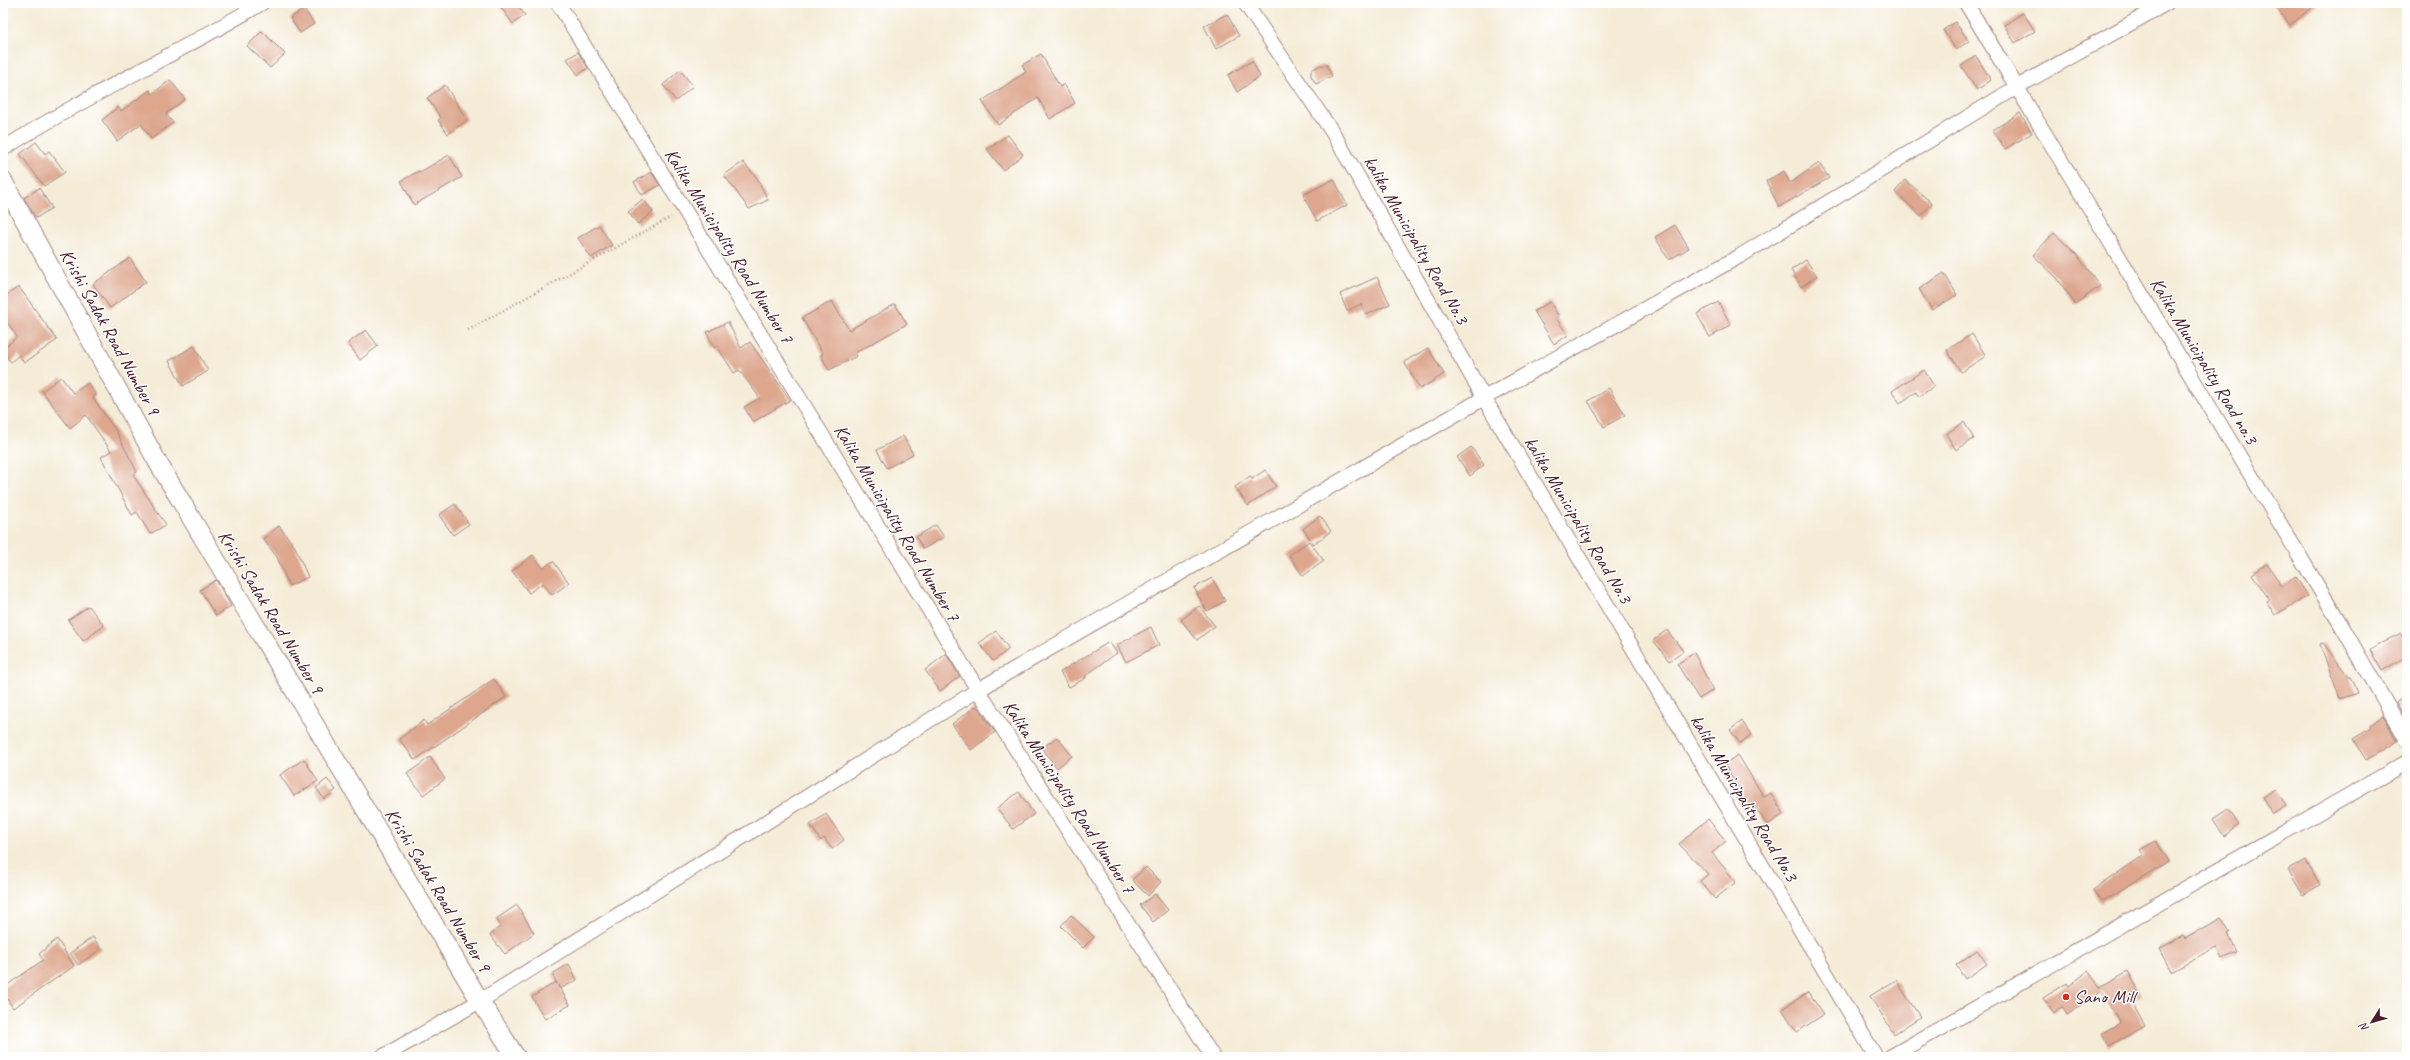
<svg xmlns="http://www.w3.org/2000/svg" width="2410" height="1060" font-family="Caveat,sans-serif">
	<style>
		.building { fill: #dda68d }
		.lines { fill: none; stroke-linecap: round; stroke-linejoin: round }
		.minor-casing { stroke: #a08682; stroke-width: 16 }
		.tertiary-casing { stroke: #a08682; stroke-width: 20 }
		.path { stroke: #a08682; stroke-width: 2.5; stroke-dasharray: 1 3; stroke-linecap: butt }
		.minor { stroke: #fff; stroke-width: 14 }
		.tertiary { stroke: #fff; stroke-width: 18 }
		.poi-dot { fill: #c8321e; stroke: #fff; stroke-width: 1.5 }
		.labels { text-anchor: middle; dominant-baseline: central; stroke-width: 3; stroke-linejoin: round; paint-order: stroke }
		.street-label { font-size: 19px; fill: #4a1f2b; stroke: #fff }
		.poi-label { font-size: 19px; fill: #4a1f2b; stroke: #fff; text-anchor: start }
	</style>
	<rect width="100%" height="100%" fill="#fff"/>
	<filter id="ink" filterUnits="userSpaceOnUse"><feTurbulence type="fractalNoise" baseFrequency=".025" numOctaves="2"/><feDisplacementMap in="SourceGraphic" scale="8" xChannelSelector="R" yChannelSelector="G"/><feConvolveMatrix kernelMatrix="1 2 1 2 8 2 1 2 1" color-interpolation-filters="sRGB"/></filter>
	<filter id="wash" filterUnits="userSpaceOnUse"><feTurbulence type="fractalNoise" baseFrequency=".012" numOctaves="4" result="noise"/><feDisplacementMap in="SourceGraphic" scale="16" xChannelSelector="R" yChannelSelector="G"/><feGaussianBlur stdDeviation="0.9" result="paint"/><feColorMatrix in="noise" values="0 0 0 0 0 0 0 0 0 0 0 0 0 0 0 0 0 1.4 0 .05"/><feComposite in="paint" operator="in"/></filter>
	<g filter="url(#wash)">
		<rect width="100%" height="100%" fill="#f5ecd8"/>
		<g id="blocks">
			<!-- building -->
			<g class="building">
				<polygon points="498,3 516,3 525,15 513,24"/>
				<polygon points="2272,3 2318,3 2290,25"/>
				<polygon points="304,9 314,24 300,33 290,18"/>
				<polygon points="2023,13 2035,31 2015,43 2004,25"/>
				<polygon points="1227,14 1239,36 1216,49 1204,26"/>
				<polygon points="1955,22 1969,41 1956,50 1943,30"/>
				<polygon points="262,31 285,54 270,68 247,46"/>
				<polygon points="578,52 588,68 578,75 567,59"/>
				<polygon points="1041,54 1060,87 1064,84 1075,103 1050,119 1038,98 998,125 982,101 1026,72 1022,65"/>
				<polygon points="1976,56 1991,80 1977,90 1961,66"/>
				<polygon points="1252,61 1260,76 1237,92 1228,75"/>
				<polygon points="1321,65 1327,65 1332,76 1316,84 1311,76 1311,70"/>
				<polygon points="680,70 693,86 676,101 663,85"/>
				<polygon points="170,80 185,99 166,114 173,123 151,139 141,124 117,141 102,120 118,107 121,111 150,90 152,94"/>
				<polygon points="445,85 467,120 448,134 438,120 441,118 427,98"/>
				<polygon points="2020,113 2032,133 2005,149 1993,130"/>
				<polygon points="1008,135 1023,155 1003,170 987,149"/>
				<polygon points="36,142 45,154 49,151 65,172 44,186 20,154"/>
				<polygon points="449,155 462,177 414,205 401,181 419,171 420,172"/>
				<polygon points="743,162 757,178 768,200 749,209 724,175"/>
				<polygon points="1819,163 1829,178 1779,207 1766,181 1784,171 1790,183"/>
				<polygon points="651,172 660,185 642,195 634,182"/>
				<polygon points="1334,179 1347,205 1317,221 1303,195"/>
				<polygon points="1905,180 1932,203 1921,216 1895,192"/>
				<polygon points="39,188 52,208 36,218 24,198"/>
				<polygon points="643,199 653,212 638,224 628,211"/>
				<polygon points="599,225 612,245 591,258 578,238"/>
				<polygon points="1675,225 1689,248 1669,260 1655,237"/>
				<polygon points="2054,233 2077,255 2100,286 2075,304 2057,278 2033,255"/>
				<polygon points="130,258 146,282 110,308 93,284"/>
				<polygon points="1806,260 1817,276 1801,287 1791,270"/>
				<polygon points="1944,273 1957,295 1932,310 1919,289"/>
				<polygon points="1377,277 1390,304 1366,315 1361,304 1347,311 1340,294"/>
				<polygon points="19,287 57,340 24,363 19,355 11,362 3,353 3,349 17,337 3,316 3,297"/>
				<polygon points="832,301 849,330 895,304 907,324 855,353 857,356 829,370 821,355 823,354 802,318"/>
				<polygon points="1550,302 1559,317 1556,318 1568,335 1554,344 1534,311"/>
				<polygon points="1718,302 1731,325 1710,337 1697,314"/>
				<polygon points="728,322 741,348 750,342 790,400 753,422 744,407 760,398 739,370 734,373 717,346 714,348 707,332"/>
				<polygon points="366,330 378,346 360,360 348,343"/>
				<polygon points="1972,334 1986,356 1961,372 1947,350"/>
				<polygon points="194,346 208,371 183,386 169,361"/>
				<polygon points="1428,348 1444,374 1420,389 1404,362"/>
				<polygon points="1924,370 1934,386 1919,397 1916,392 1900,403 1892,391"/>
				<polygon points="61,377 73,393 88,383 96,395 93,398 116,431 137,472 133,475 166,525 150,534 137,512 132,515 101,457 111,451 86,415 70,428 42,391"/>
				<polygon points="1609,388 1625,415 1604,427 1588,401"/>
				<polygon points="1964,422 1974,439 1956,450 1946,434"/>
				<polygon points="903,436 913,454 887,468 877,450"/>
				<polygon points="1471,447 1484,465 1470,476 1457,457"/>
				<polygon points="1265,470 1276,486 1248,506 1235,487 1250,476 1252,479"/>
				<polygon points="455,504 469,524 453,535 439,515"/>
				<polygon points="1320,516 1331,531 1314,544 1303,529"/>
				<polygon points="936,525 944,537 923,549 916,537"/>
				<polygon points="279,526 295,547 308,577 289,586 277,557 263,539"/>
				<polygon points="1309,541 1324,561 1303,576 1289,555"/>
				<polygon points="533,555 543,568 553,561 569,583 552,595 543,583 529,593 512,571"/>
				<polygon points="2267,564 2282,586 2296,577 2308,596 2275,615 2266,601 2269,599 2252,574"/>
				<polygon points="1212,578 1225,601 1207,611 1194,588"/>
				<polygon points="216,580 231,606 216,616 200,590"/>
				<polygon points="89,606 104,626 83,641 68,620"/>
				<polygon points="1199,606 1215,626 1197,640 1181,620"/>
				<polygon points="1151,627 1159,645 1126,662 1117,645"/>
				<polygon points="1667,630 1683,651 1669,661 1653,640"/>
				<polygon points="996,631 1009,649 993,661 979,643"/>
				<polygon points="2401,633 2407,642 2407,656 2382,671 2370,650"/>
				<polygon points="1109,642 1117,653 1085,676 1086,678 1069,687 1060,672"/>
				<polygon points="2323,643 2348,676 2350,676 2357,693 2340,699 2320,644"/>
				<polygon points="1694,653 1713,690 1699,699 1677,664"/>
				<polygon points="946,654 960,676 940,691 925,670"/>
				<polygon points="494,679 506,697 415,760 399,739 424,720 427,725"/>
				<polygon points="2407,693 2407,714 2404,717 2396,703"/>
				<polygon points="976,706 995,732 971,750 952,724"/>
				<polygon points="2383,715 2397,741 2366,760 2353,739 2371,728 2370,726"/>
				<polygon points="1742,721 1751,735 1740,743 1730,730"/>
				<polygon points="1057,737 1072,756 1057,768 1042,748"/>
				<polygon points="1738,755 1764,797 1771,793 1784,814 1767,825 1755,807 1745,812 1737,798 1743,795 1724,764"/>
				<polygon points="430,757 445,779 423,795 407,774"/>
				<polygon points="304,759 318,781 294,796 280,775"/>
				<polygon points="327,779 336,790 324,799 316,788"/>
				<polygon points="2276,789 2286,806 2273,814 2262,797"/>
				<polygon points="1019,792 1034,814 1013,829 997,808"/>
				<polygon points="2228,809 2239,825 2224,836 2213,819"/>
				<polygon points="826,814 844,840 832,849 824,838 821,841 810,825"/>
				<polygon points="1708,819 1726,841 1712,853 1736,882 1715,899 1700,881 1708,874 1679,844"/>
				<polygon points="2156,841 2169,861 2101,902 2093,890 2144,855 2140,850"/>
				<polygon points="2306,860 2320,885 2303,895 2288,870"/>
				<polygon points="1146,867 1161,882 1148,896 1132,880"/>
				<polygon points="1155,894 1168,910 1153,922 1140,905"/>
				<polygon points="517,905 534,933 505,954 490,935 501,926 496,919"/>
				<polygon points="1071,915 1094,937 1083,948 1061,926"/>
				<polygon points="2221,918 2230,933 2228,934 2237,952 2222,959 2216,947 2171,971 2159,949 2183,936 2185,939"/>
				<polygon points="93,937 101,949 78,965 70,953"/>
				<polygon points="57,939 74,966 13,1008 3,993 3,988 43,960 39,954"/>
				<polygon points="1977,950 1987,964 1965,979 1956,965"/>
				<polygon points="569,964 577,980 560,989 552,974"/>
				<polygon points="2088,971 2100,987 2128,971 2141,995 2131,1001 2145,1026 2109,1046 2102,1033 2120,1023 2102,991 2067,1014 2062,1006 2054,1013 2043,998 2067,983 2069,986"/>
				<polygon points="1896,980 1920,1017 1894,1034 1870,996"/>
				<polygon points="556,982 570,1005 545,1019 532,997"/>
				<polygon points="1809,992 1823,1015 1797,1032 1782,1009"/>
			</g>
		</g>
	</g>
	<g filter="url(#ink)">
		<use href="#blocks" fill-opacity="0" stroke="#a08682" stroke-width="1"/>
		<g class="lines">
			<!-- minor casing -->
			<g class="minor-casing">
				<g id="minor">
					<polyline points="558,3 978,690 1213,1057"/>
					<polyline points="1245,3 1333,133 1484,398 1876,1057"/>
					<polyline points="1966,3 2343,628 2407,740"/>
					<path d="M 3,149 C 87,95 177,54 262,3"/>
					<polyline points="382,1057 480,1001 978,690 1484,398 1740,256 2017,87 2167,3"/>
					<polyline points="1890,1057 2407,762"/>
				</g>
			</g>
			<!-- tertiary casing -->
			<g class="tertiary-casing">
				<polyline id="tertiary" points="3,181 157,461 480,1001 516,1057"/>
			</g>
			<!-- path -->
			<polyline class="path" points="468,330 671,217"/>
			<!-- minor -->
			<use href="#minor" class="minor"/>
			<!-- tertiary -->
			<use href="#tertiary" class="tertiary"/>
		</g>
	</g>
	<!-- markers -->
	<circle class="poi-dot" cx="2066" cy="997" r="4"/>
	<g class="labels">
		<!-- street labels -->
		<g class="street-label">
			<text transform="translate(1416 240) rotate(60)">kalika Municipality Road No.3</text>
			<text transform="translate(729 246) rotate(58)">Kalika Municipality Road Number 7</text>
			<text transform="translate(110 332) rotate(61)">Krishi Sadak Road Number 9</text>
			<text transform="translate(2204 361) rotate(59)">Kalika Municipality Road no.3</text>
			<text transform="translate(1578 520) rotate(59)">kalika Municipality Road No.3</text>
			<text transform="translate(897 523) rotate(59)">Kalika Municipality Road Number 7</text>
			<text transform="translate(271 612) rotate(59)">Krishi Sadak Road Number 9</text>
			<text transform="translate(1069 797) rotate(57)">Kalika Municipality Road Number 7</text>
			<text transform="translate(1744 798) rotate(59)">kalika Municipality Road No.3</text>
			<text transform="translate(438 890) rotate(59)">Krishi Sadak Road Number 9</text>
		</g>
		<!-- poi labels -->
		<g class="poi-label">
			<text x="2074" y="997">Sano Mill</text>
		</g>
	</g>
	<!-- margin -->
	<rect width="2410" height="1060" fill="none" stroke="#fff" stroke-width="16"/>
	<!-- north arrow -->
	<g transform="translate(2372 1022) rotate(233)" stroke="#ffffff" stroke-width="3" paint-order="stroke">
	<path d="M0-3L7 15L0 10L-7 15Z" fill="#4a1f2b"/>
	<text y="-6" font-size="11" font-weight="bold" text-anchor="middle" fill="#4a1f2b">N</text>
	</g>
</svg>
